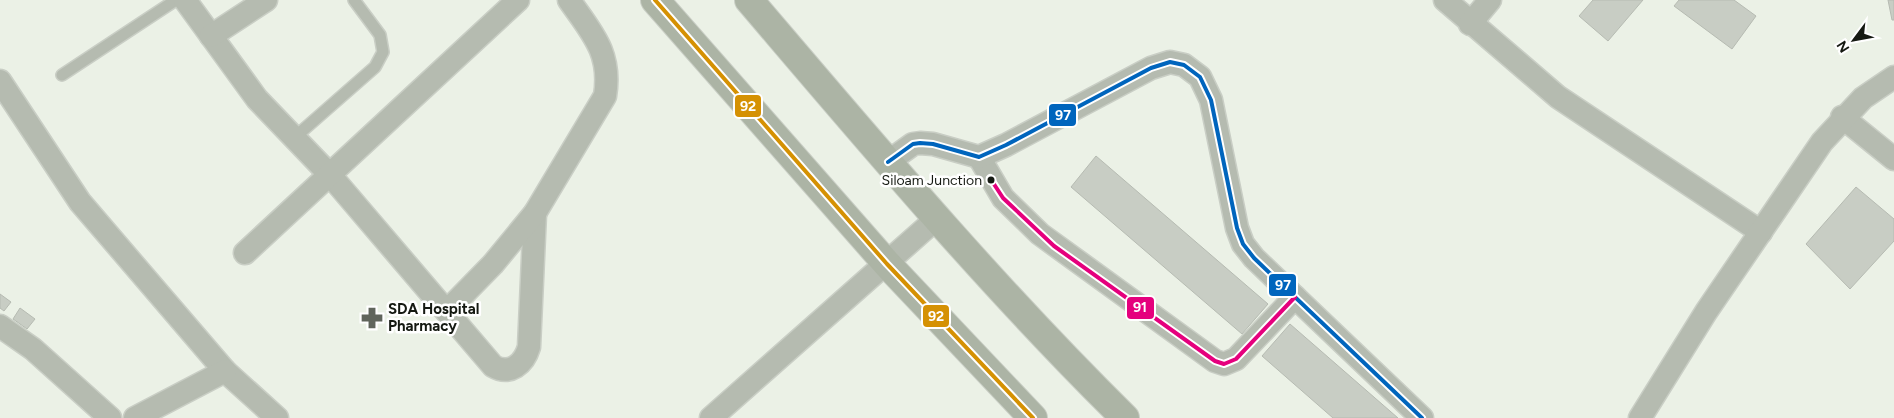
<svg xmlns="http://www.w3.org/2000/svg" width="1894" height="418" font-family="Figtree,sans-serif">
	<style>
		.building { fill: #c8cdc4; stroke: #b6bbb2 }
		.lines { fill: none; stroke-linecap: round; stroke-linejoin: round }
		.lane-casing { stroke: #c9cec5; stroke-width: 14 }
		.street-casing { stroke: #c9cec5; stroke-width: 25 }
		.primary-casing { stroke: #c9cec5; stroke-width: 30 }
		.lane { stroke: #b5bbb0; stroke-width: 11 }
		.street { stroke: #b5bbb0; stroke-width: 22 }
		.primary { stroke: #acb4a5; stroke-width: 28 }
		.bus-1-casing { stroke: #fff; stroke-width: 8 }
		.bus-2-casing { stroke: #fff; stroke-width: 8 }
		.bus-3-casing { stroke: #fff; stroke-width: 8 }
		.bus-1 { stroke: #d59103; stroke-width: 4 }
		.bus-2 { stroke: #0065bd; stroke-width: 4 }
		.bus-3 { stroke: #e5007d; stroke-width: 4 }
		.bus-dot { fill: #151912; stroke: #fff; stroke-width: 2 }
		.labels { text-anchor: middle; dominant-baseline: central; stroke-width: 5; stroke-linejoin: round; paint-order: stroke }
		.bus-label { font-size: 14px; fill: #151912; stroke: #fff; text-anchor: end }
		.poi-label { font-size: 15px; font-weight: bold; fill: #151912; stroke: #fff; text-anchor: start }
		.line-badge { stroke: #fff; stroke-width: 2 }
		.badge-label { font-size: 14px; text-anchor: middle; font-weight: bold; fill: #fff }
	</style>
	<rect width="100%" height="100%" fill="#ebf1e6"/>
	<!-- building -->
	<g class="building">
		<polygon points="1593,0 1643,0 1608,41 1579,16"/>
		<polygon points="1679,0 1734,0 1756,16 1732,49 1674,6"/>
		<polygon points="1888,0 1894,0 1894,20 1892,20"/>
		<polygon points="1096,156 1268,304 1242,334 1071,187"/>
		<polygon points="1856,187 1894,219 1894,241 1850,289 1806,244"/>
		<polygon points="0,294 11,302 4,311 0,308"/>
		<polygon points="20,308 35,319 27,329 13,319"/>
		<polygon points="1290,324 1398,418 1333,418 1262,356"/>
	</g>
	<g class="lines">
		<!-- lane casing -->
		<g class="lane-casing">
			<g id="lane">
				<polyline points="62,75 176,0"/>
				<polyline points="294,138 375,67 383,52 380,35 354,0"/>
			</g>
		</g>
		<!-- street casing -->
		<g class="street-casing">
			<g id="street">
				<path d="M 185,0 L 257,99 L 330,175 L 493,366 C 510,376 524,364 529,347 L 535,213"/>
				<polyline points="1445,0 1558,97 1761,232"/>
				<polyline points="1470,24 1490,0"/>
				<polyline points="211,36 266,0"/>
				<polyline points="0,81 80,202 225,371 277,418"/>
				<polyline points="1842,117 1894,159"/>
				<polyline points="979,157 1003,198 1040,234 1215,361 1224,364 1236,359 1295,297"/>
				<polyline points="888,162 913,144 920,143 933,144 979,157 1006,145 1151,68 1170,62 1184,65 1200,77 1211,100 1237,228 1243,244 1254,258 1422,418"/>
				<polyline points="245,253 518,0"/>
				<path d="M 447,311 L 493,264 L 535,213 L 605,96 C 612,53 592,33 569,0"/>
				<polyline points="0,326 33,349 110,418"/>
				<polyline points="135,418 225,371"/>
				<polyline points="711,418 936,219"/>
				<polyline points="1640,418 1706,312 1822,142 1863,98 1894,77"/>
			</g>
		</g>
		<!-- primary casing -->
		<g class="primary-casing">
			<g id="primary">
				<polyline points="655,0 887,264 1033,418"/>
				<path d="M 749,0 C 871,143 991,286 1125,418"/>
			</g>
		</g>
		<!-- lane -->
		<use href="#lane" class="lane"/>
		<!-- street -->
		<use href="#street" class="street"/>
		<!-- primary -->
		<use href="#primary" class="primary"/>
		<!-- bus-1 casing -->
		<g class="bus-1-casing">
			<polyline id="bus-1" points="655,0 887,264 1033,418"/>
		</g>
		<!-- bus-2 casing -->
		<g class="bus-2-casing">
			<polyline id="bus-2" points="888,162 913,144 920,143 933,144 979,157 1006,145 1151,68 1170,62 1184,65 1200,77 1211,100 1237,228 1243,244 1254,258 1422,418"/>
		</g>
		<!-- bus-3 casing -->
		<g class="bus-3-casing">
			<polyline id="bus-3" points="990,178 1003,198 1054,246 1215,361 1224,364 1236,359 1295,297"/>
		</g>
		<!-- bus-1 -->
		<use href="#bus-1" class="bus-1"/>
		<!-- bus-2 -->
		<use href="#bus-2" class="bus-2"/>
		<!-- bus-3 -->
		<use href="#bus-3" class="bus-3"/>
	</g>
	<!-- icons -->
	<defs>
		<g id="pharmacy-bare" transform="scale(1.725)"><path d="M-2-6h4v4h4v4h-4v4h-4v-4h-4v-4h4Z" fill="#60655c" stroke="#fff" stroke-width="2.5" paint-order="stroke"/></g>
	</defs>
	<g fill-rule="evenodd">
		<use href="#pharmacy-bare" x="372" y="318"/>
	</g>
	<!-- markers -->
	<circle class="bus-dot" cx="991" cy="180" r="4.5"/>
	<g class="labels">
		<!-- bus labels -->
		<g class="bus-label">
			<text x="982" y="180">Siloam Junction</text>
		</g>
		<!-- poi labels -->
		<g class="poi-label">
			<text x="388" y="309">SDA Hospital<tspan x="388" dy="17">Pharmacy</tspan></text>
		</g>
	</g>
	<g class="line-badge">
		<rect x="734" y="94" width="28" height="24" rx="5" fill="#d59103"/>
		<rect x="1048" y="103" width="29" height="24" rx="5" fill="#0065bd"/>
		<rect x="1268" y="273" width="29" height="24" rx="5" fill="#0065bd"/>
		<rect x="1126" y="296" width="29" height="24" rx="5" fill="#e5007d"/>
		<rect x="922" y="304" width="28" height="24" rx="5" fill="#d59103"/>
	</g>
	<g class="badge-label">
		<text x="748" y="111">92</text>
		<text x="1063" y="120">97</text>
		<text x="1283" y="290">97</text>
		<text x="1140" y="312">91</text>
		<text x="936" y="321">92</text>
	</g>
	<!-- north arrow -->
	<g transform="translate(1854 40) rotate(238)" stroke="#ffffff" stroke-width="4" paint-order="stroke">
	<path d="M0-4L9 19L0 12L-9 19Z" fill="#151912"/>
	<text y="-8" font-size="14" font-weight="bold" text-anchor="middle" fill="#151912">N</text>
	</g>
</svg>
